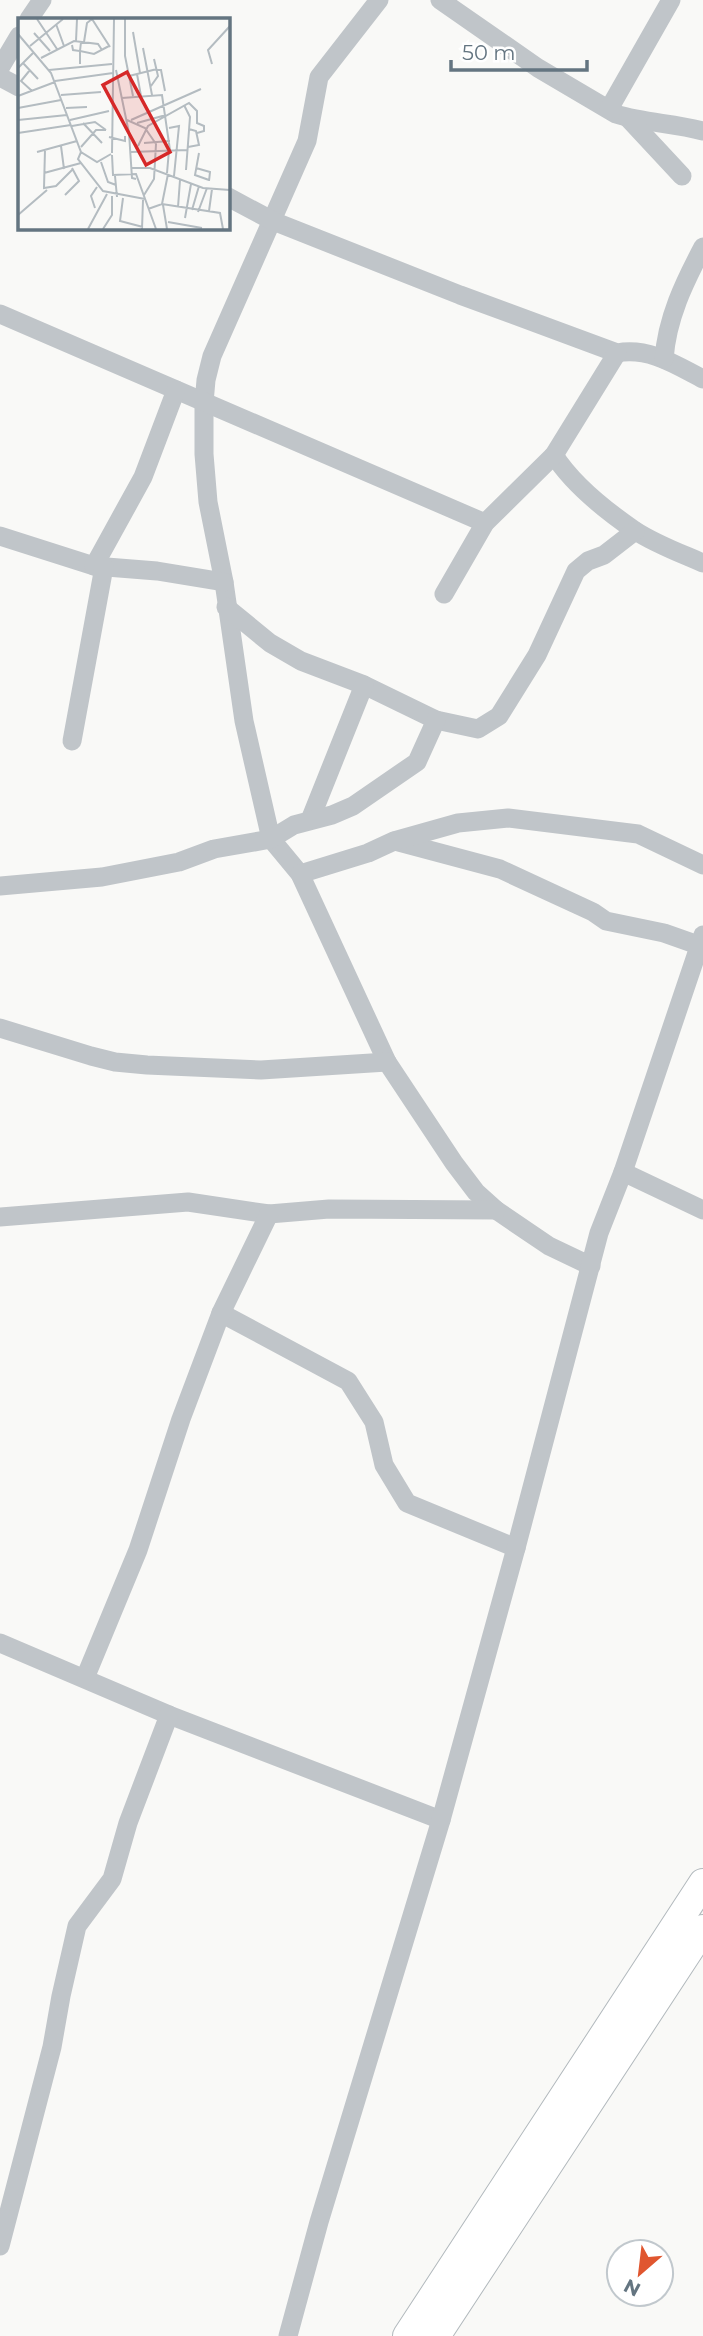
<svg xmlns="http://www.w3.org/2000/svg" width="703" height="2336" font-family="Montserrat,sans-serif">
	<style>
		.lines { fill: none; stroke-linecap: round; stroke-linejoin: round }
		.secondary-casing { stroke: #b2b9bd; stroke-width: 30 }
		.street { stroke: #c0c5c9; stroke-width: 19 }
		.secondary { stroke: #fff; stroke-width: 28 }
		.inset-road { fill: none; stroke: #b4bcc1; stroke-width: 2 }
		.view { fill: #d62828; fill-opacity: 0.15; stroke: #d62828; stroke-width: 3.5 }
		.inset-edge { fill: none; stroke: #647581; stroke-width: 3.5 }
	</style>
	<rect width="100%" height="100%" fill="#f9f9f7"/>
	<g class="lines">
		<!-- secondary casing -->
		<g class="secondary-casing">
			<g id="secondary">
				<polyline points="407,2336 703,1883"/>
				<polyline points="436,2336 703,1929"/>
			</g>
		</g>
		<!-- street -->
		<g class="street">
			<polyline points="379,0 319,77 307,141 212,356 206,380 204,403 204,454 208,502 224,582 244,721 271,839 300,874 387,1062 454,1163 476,1192 496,1210 549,1246 591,1266"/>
			<path d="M 440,0 L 538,68 L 616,114 C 644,123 674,123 703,131"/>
			<polyline points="29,19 42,0"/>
			<polyline points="0,68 19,36"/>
			<polyline points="0,77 19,87"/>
			<polyline points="609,109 671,0"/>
			<polyline points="628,118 682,176"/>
			<path d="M 228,197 L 273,221 L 460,295 L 617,353 C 649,347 676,365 703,379"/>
			<polyline points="0,314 485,523"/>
			<path d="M 664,359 C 667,318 684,283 703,247"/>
			<path d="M 554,455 C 573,485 605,510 634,530 C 655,544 680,553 703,563"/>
			<polyline points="0,536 94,566 157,571 224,582"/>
			<polyline points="94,566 143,477 176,390"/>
			<polyline points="444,594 485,523 554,455 617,353"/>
			<polyline points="226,607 270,643 301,661 364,685 436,720 478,729 499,716 537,655 576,571 588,561 604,555 635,531"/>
			<polyline points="72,741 104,567"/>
			<polyline points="310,820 364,685"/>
			<polyline points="395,841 500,869 593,912 606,921 664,933 698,945"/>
			<polyline points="300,874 368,853 394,841 458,823 508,818 638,834 703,865"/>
			<polyline points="0,886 102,877 179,862 214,849 271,839 294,825 332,815 353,806 417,762 436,720"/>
			<polyline points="0,1028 91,1056 115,1062 147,1065 261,1070 387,1062"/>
			<polyline points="623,1172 703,1210"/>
			<polyline points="0,1217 188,1202 269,1214 329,1209 496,1210"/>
			<polyline points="221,1313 348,1381 374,1422 384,1465 407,1503 516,1548"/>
			<polyline points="0,1643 169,1715 441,1820"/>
			<polyline points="85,1678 138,1550 181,1419 221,1313 269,1214"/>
			<polyline points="0,2246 52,2047 61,1996 77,1926 112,1879 128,1823 169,1715"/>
			<polyline points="288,2336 319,2222 441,1820 516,1548 599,1233 623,1172 703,935"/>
		</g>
		<!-- secondary -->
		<use href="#secondary" class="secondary"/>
	</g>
	<!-- overview -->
	<g transform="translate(18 18)">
		<rect width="212" height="212" fill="#f9f9f7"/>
		<path class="inset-road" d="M 19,1 L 39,31M 74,1 L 92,29M 107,1 L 107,38 L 115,78M 38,6 L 46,28M 115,14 L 122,55M 16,15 L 32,33M 0,16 L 33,55 L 63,134 L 79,144 L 93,136M 58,23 L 59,1M 63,24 L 62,33 L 76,36 L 91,28M 66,24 L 69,5 L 74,1M 54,27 L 55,32 L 62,33 L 62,46M 12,28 L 45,1M 125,30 L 134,77M 23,40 L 56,23 L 80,26 L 84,32M 5,45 L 20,61M 194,46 L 190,32 L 212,8M 0,50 L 16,34M 12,52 L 3,63 L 14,73M 31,52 L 94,46M 98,52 L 111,115 L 114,160 L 118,161M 139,52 L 143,52 L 147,73M 119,56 L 123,78M 111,58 L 139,51M 37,63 L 95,55M 133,68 L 140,58 L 136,41M 43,77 L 83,74M 0,78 L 37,64M 104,80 L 144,77 L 152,132M 166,87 L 172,99 L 168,152M 0,90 L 43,82M 48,90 L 69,89M 0,102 L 49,97M 52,102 L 91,93M 109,102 L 127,110 L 138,126 L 136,161 L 126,177M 113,102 L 183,71M 65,105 L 84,125M 119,105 L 148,97M 54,108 L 77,104 L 88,112M 151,110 L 161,108 L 156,158M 0,115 L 53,107M 91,119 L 107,123 L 107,118M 126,125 L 152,123M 43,128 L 46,151M 120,128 L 130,108 L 171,85 L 179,93 L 179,105 L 186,108 L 186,113 L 179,115M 63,129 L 78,112 L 88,112M 170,129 L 181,127 L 178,113 L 171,111M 27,132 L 26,170 L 38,168 L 55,151M 19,134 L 59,123M 63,134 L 60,141 L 85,173 L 127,181M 113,134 L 170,132M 94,135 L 96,1M 181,135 L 177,157 L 191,162M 94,137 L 95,157 L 118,156 L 138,211M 83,144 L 90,164 L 98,167M 114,150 L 132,150 L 185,170 L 212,172M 178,150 L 192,154 L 191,163M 26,155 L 63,145M 149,155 L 151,132M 97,158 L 99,179M 47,177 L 61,163 L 54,150M 105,180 L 102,203 L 125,209M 144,186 L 150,156M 145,187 L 149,211M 160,189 L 162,162M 77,190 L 73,178 L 79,169M 130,191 L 144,186 L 202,195 L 205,211M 174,192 L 181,168M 191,193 L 194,171M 180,194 L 189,170M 0,197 L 29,172M 167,200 L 173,166M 150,204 L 184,210M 70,211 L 89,176M 85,211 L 94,197 L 94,178M 124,211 L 125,182"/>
		<path class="view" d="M 109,54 L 152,134 L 128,147 L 85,67 Z"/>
		<rect width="212" height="212" class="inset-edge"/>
	</g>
	<!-- north arrow -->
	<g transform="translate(640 2273) rotate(208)"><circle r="33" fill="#ffffff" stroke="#c1c8cd" stroke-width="2"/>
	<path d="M0-5L12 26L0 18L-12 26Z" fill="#e0562f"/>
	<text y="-10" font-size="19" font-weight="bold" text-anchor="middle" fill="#647581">N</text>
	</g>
	<!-- scale -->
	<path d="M451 60v10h136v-10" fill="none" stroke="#647581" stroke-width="3.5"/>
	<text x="462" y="60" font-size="21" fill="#647581" stroke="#ffffff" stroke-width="5" paint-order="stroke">50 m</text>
</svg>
